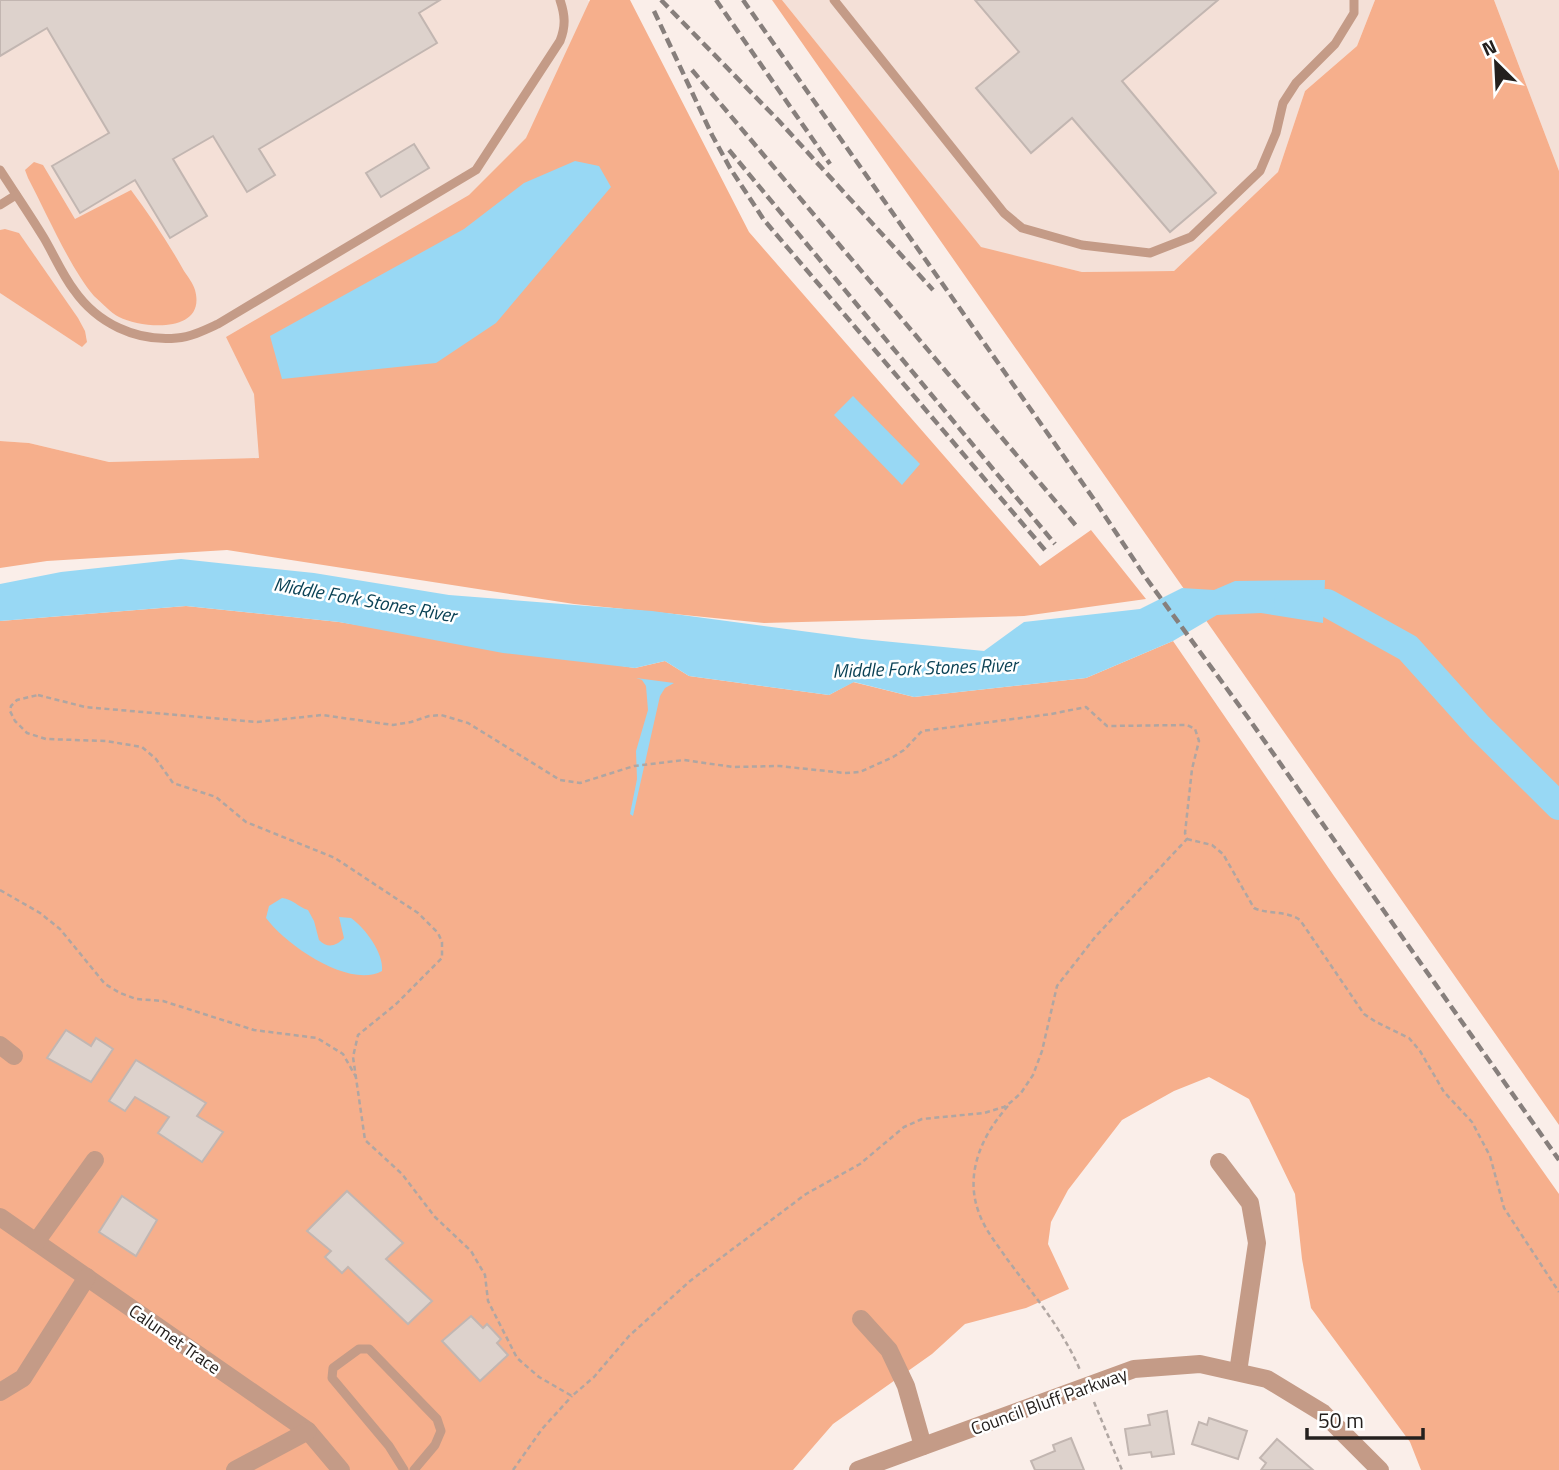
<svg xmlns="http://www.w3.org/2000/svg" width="1559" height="1470" font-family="'Titillium Web',sans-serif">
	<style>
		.built { fill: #f4e0d7 }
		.green { fill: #f6af8c }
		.water { fill: #98d8f4 }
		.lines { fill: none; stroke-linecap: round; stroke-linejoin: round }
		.river { stroke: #98d8f4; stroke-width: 28 }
		.building { fill: #ddd2cc; stroke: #c2b6b1; stroke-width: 2 }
		.path { stroke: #b0a6a2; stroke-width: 2.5; stroke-dasharray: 5 3.5; stroke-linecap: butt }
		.lane { stroke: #c49b87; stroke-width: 9 }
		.street { stroke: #c49b87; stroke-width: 18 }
		.rail { stroke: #877f7c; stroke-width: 4.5; stroke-dasharray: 10 5; stroke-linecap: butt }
		.labels { text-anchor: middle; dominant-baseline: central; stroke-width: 5; stroke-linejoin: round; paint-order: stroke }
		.street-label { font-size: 18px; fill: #24201e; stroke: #fff }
		.water-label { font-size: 19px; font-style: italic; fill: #0b4255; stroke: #fff }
	</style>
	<rect width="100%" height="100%" fill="#faeee9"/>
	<!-- built -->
	<g class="built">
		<polygon points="0,0 588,0 672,154 255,395 260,458 109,462 29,443 0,441"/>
		<polygon points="782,0 1375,0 1357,46 1305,91 1278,172 1174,271 1082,272 981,248"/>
		<polygon points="1494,0 1559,0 1559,171"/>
	</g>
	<!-- green -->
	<g class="green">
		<polygon points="590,0 630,0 749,232 1040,566 1091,530 1146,599 1024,616 764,623 574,604 227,550 47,561 0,568 0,441 29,443 109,462 259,458 254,394 226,337 469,195 526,138"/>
		<polygon points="772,0 782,0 981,247 1082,272 1174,271 1278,172 1305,91 1357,46 1375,0 1494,0 1559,171 1559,1125"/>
		<path d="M 34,162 L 43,165 L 75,219 L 131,190 C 150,216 168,242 184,271 C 188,277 193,283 195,290 C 207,334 143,329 119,317 C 111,313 101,302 94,296 C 70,268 46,212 28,178 L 25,170 Z"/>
		<polygon points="5,229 19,233 78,318 85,331 87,342 82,347 0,293 0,230"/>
		<polygon points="186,606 339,622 635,668 665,661 689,676 829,695 853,682 914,697 1086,678 1173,641 1334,876 1559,1194 1559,1470 1421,1470 1410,1442 1311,1308 1302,1259 1295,1194 1249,1099 1209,1077 1174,1091 1122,1120 1068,1190 1051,1222 1048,1244 1069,1289 1026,1308 965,1324 932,1354 833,1424 793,1470 0,1470 0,621"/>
	</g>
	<!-- water -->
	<g class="water">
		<polygon points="575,161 599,166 611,187 496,323 436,363 282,379 270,336 464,229 524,183"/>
		<polygon points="853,396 920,464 902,485 834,415"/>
		<polygon points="181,559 314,573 449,595 652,611 862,639 984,651 1024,622 1140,609 1182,588 1214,590 1235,581 1325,580 1323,623 1261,613 1217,615 1173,641 1086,678 914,697 854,682 829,695 689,676 665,661 635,668 503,653 339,622 186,606 0,621 0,584 61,572"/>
		<polygon points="636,678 674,683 665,688 660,696 633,816 630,814 637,779 636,751 648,710 646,686 642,680"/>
		<path d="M 282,898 C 293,899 298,907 308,910 L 314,921 L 319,940 C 328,949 336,946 344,938 L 339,917 L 351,918 C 365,928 384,953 382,971 C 349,989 286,945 266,918 L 269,906 Z"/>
	</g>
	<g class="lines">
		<!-- river -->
		<polyline class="river" points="1288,602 1327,603 1408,648 1479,727 1559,806"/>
	</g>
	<!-- building -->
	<g class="building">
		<polygon points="0,0 440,0 419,13 437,43 259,149 275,175 247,192 213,136 173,159 207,216 170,238 135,180 80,213 52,166 109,133 47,28 0,56"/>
		<polygon points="975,0 1218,0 1122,81 1216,193 1170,232 1072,118 1031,153 976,88 1019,52"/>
		<polygon points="414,144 429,168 381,197 366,173"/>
		<polygon points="66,1030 91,1046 96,1038 113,1049 91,1082 47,1058"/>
		<polygon points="136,1060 206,1103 197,1116 223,1132 202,1162 158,1133 169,1117 135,1097 125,1111 109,1101"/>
		<polygon points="347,1191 403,1243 386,1259 432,1301 408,1324 348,1267 342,1273 325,1257 331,1251 307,1231"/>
		<polygon points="122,1196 157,1220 136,1256 99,1232"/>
		<polygon points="471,1316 483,1328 487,1324 501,1339 497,1343 508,1355 480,1381 442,1341"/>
		<polygon points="1167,1411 1174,1454 1152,1457 1151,1452 1129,1455 1125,1429 1150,1425 1148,1415"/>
		<polygon points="1209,1418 1247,1431 1238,1459 1192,1444 1199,1422 1207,1425"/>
		<polygon points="1071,1438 1084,1470 1035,1470 1031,1461 1055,1451 1053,1445"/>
		<polygon points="1277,1439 1313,1470 1261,1470 1266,1463 1260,1458"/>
	</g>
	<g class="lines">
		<!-- path -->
		<g class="path">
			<polygon points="38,695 85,707 257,722 322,715 393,725 411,722 429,716 441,715 468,723 560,780 580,783 634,766 684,760 733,767 779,766 845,773 860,772 893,757 904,750 922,731 1051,714 1086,707 1107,726 1187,725 1195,729 1199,741 1192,769 1185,833 1187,839 1096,936 1057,986 1042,1051 1033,1075 1021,1093 1011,1102 1004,1107 984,1113 922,1119 904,1127 860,1164 806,1194 690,1281 629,1336 594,1377 572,1396 539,1377 517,1358 488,1301 485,1275 471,1251 435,1217 402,1174 365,1140 353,1057 358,1035 395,1005 442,958 442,942 438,933 418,913 335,858 246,822 216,797 173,783 156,759 142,747 106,741 46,739 27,733 15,721 10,711 11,706 17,700"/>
			<path d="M 1187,839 L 1212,845 L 1223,854 L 1254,908 C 1270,915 1285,910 1300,920 L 1364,1014 L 1376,1022 L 1409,1038 L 1420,1051 L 1444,1092 L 1472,1122 L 1490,1156 L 1504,1208 L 1559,1292"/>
			<polyline points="0,890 40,913 60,929 105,984 120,993 136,999 163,1001 254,1030 317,1038 343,1054 356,1077"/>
			<path d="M 1008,1106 C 982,1135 964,1174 979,1213 C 985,1230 997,1244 1007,1259 C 1033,1294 1063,1330 1080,1370"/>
			<polyline points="1094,1402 1122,1470"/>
			<polyline points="513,1470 542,1429 572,1396"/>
		</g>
		<!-- lane -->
		<g class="lane">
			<polyline points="834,0 1004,213 1022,228 1082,245 1150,253 1191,237 1260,171 1276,133 1283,103 1296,83 1335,44 1354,13 1354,0"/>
			<path d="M 0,170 C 15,193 30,215 44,238 C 54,255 62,274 74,290 C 97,323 136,342 177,338 C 191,337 205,330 218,324 L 476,170 L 560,41 C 566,26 565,15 560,0"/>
			<polyline points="0,205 16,195"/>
			<polyline points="404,1470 389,1446 332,1378 333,1368 359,1349 369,1349 437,1419 441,1431 435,1445 414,1470"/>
		</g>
		<!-- street -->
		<g class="street">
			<polyline points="0,1045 14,1056"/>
			<polyline points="1219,1162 1250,1203 1257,1243 1238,1372"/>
			<polyline points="0,1217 308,1431 341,1470"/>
			<polyline points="36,1242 95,1160"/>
			<polyline points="861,1319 889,1350 906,1386 923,1446"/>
			<polyline points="0,1392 23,1378 87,1277"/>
			<polyline points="235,1470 308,1431"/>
			<polyline points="858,1470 1134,1369 1200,1364 1267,1379 1323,1413 1380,1470"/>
		</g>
		<!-- rail -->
		<g class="rail">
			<polyline points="661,0 779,121 933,290"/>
			<polyline points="716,0 830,164"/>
			<polyline points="743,0 1093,498 1146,578 1249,719 1559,1160"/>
			<polyline points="654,11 712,135 730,168 764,220 1045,550"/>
			<polyline points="692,70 1078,528"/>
			<polyline points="729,150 1055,544"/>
		</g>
	</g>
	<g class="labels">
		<!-- street labels -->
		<g class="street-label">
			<text transform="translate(175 1339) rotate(35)">Calumet Trace</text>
			<text transform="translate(1049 1401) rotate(-20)">Council Bluff Parkway</text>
		</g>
		<!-- water labels -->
		<g class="water-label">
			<text transform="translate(365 599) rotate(10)">Middle Fork Stones River</text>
			<text transform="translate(925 667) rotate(-2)">Middle Fork Stones River</text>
		</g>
	</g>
	<!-- north arrow -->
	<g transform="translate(1496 63) rotate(336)" stroke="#ffffff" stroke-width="5" paint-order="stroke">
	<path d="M0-5L12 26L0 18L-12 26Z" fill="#24201e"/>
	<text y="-10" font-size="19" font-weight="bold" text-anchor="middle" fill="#24201e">N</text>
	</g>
	<!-- scale -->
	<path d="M1307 1428v10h116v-10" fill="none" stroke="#24201e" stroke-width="3.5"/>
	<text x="1318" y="1428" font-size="21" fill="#24201e" stroke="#ffffff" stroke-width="5" paint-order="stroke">50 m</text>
</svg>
